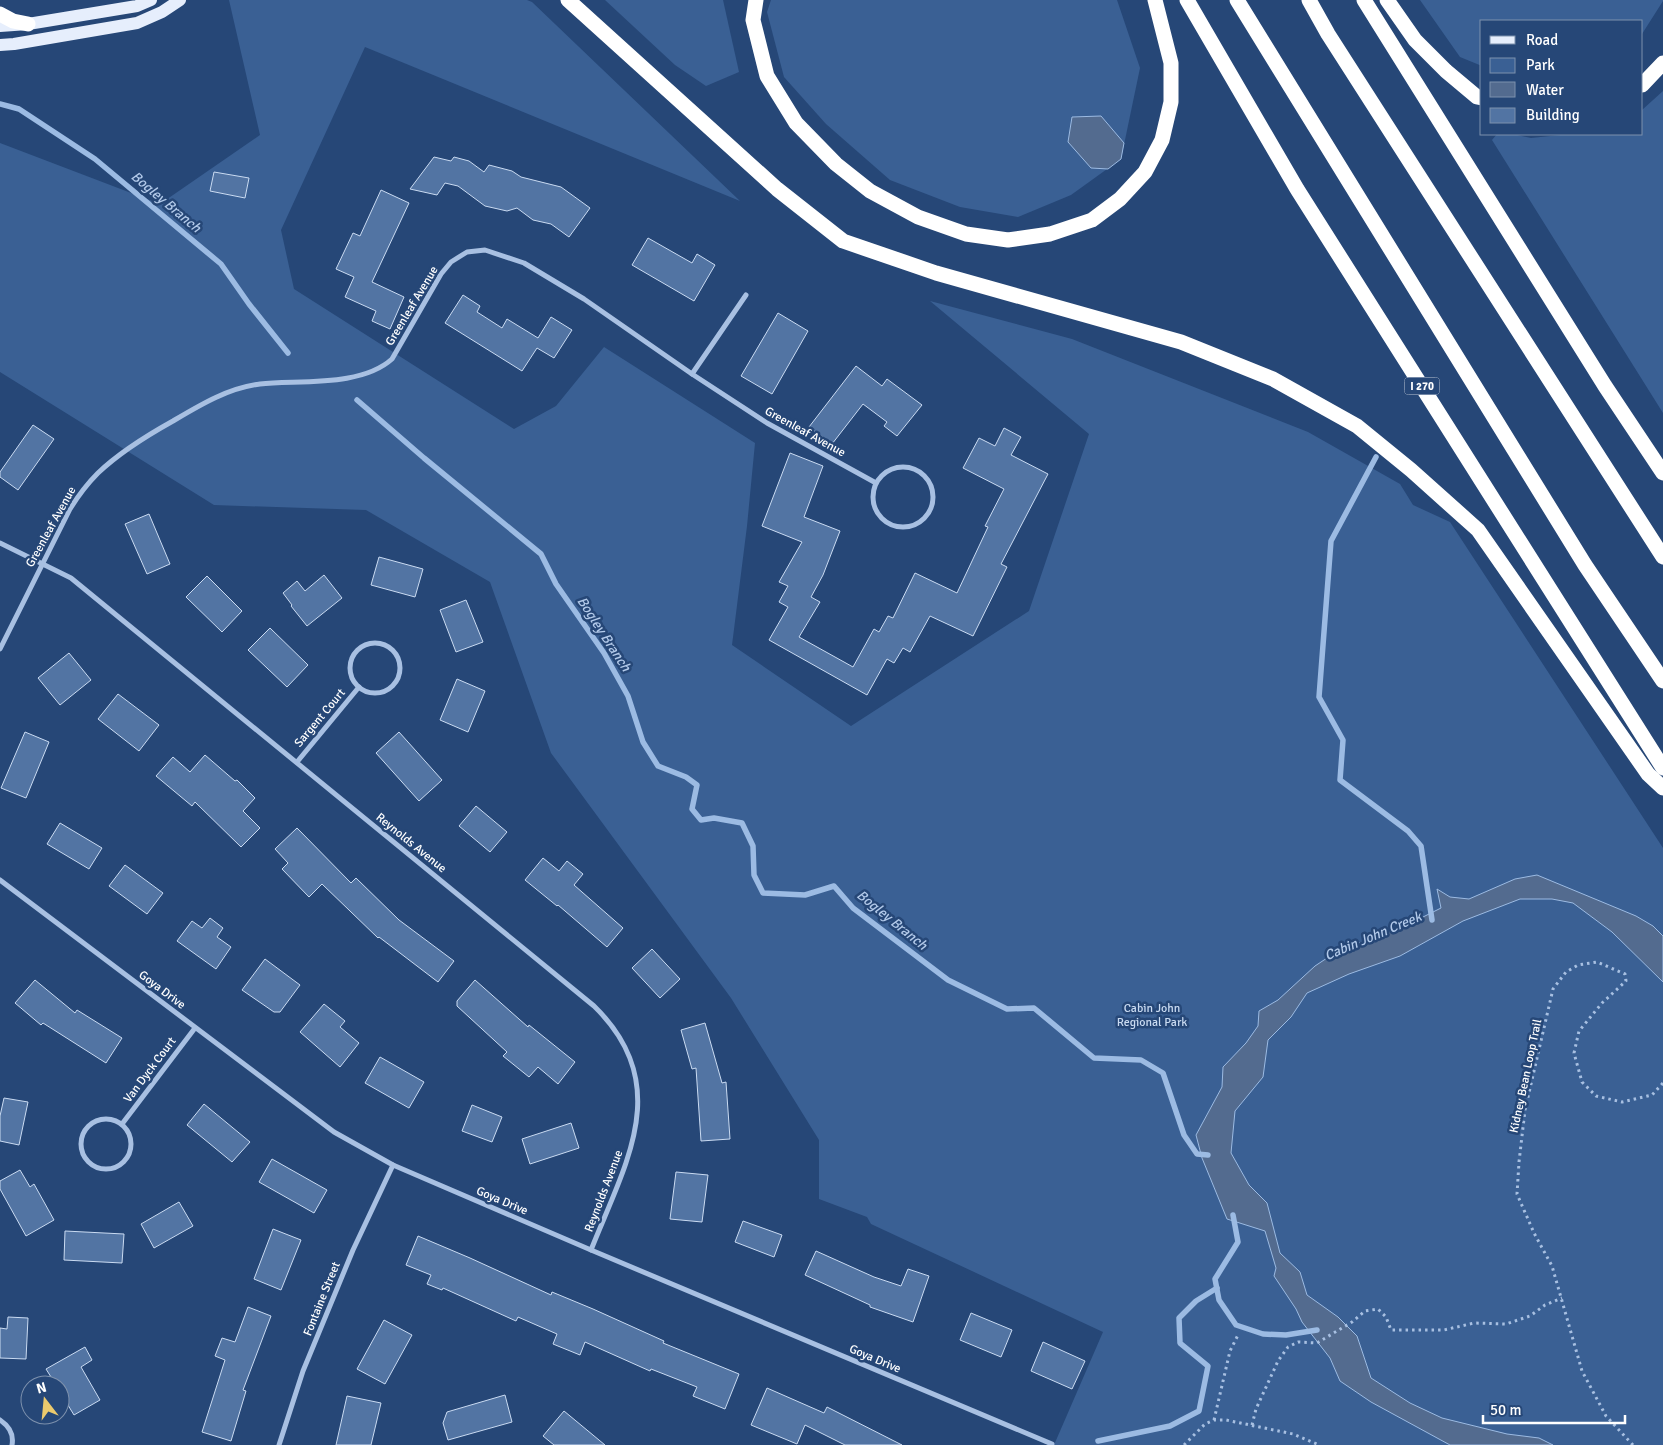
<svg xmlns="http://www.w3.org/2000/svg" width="1663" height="1445" font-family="Signika,sans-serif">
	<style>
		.green { fill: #3a6094 }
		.water { fill: #536b8f; stroke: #9cbbe3 }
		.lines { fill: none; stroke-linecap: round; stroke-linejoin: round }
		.stream { stroke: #9cbbe3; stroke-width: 5.5 }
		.building { fill: #5274a3; stroke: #cadbf2 }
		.path { stroke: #a8c0e2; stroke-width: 3; stroke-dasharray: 2.5 4; stroke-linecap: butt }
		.street { stroke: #a8c0e2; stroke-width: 5 }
		.primary { stroke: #e6eefc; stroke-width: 12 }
		.highway { stroke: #fff; stroke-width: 15 }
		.labels { text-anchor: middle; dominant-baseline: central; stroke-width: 5; stroke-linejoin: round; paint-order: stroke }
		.shield { fill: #264777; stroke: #bec8d6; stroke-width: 1 }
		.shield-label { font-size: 11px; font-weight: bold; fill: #fff }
		.street-label { font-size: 12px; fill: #fff; stroke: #264777 }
		.park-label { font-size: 12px; fill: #cadbf2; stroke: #264777 }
		.water-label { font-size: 14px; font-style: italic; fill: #b3caea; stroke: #264777 }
	</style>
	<rect width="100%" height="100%" fill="#264777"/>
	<!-- green -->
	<g class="green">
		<polygon points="229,0 527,0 532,2 740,201 365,47 281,230 294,289 514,429 556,406 604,347 755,443 747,526 732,645 851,726 1029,611 1089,434 930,301 1072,339 1308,432 1400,484 1413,505 1450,522 1663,848 1663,1445 1054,1445 1103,1332 871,1224 867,1217 819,1199 819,1140 731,998 551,753 490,582 366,510 214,505 0,372 0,143 160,204 260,135"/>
		<polygon points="605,0 723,0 739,72 706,86 675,65"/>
		<polygon points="771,0 1117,0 1140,68 1121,159 1071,195 1018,217 960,207 890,180 826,124 784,77 767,12"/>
		<polygon points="1420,0 1663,0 1663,1 1642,34 1642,21 1482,21 1482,66 1460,57"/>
		<polygon points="1663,91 1663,413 1492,140 1497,134 1513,134 1531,138 1570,134 1642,134 1642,110"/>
	</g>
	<!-- water -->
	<g class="water">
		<polygon points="1101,116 1124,143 1121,159 1108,169 1091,168 1068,142 1072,117"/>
		<polygon points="1537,875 1636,916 1653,926 1663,936 1663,982 1612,932 1573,903 1552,899 1520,899 1463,921 1400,956 1349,974 1307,993 1291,1017 1268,1040 1263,1077 1235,1111 1231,1153 1249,1185 1267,1203 1280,1253 1300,1272 1307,1295 1338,1317 1357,1336 1371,1378 1410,1403 1442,1418 1507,1434 1539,1438 1553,1445 1450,1445 1371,1402 1340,1381 1330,1358 1302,1322 1296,1309 1274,1276 1276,1268 1265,1231 1227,1219 1202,1158 1196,1135 1222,1087 1223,1067 1246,1043 1258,1026 1259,1011 1278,1000 1315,966 1336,952 1415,921 1441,908 1437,889 1450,897 1469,899 1515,879"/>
	</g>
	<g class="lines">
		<!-- stream -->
		<g class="stream">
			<polyline points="0,104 19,109 95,159 221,264 249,304 288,353"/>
			<polyline points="357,400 424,458 541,554 556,584 604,653 628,696 643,742 658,766 686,777 697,785 692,809 701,820 714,818 742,823 753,846 754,875 763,893 805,895 834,886 853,908 948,980 1007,1009 1034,1008 1094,1058 1141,1060 1163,1073 1184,1135 1197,1154 1208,1155"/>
			<polyline points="1376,457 1331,541 1319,697 1343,740 1340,780 1408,831 1421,846 1432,920"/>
			<polyline points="1233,1215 1238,1242 1215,1279 1219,1300 1236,1325 1263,1334 1286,1335 1317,1330"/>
			<polyline points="1098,1441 1170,1426 1199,1411 1208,1366 1180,1343 1179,1318 1196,1301 1217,1288"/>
		</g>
	</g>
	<!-- building -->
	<g class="building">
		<polygon points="434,157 451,161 454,157 469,161 484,172 489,165 512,171 521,177 561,187 590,208 569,237 551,224 533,220 517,208 507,211 485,206 458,186 445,183 437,195 410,189"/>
		<polygon points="214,172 249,178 245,198 210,191"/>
		<polygon points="381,190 409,203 372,282 404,297 390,329 372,321 376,311 345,297 354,277 336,269 353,233 360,236"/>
		<polygon points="648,238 692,263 697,254 715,265 694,301 632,265"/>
		<polygon points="463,295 480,306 477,312 502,328 507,319 538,338 551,317 572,330 554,358 537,348 522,371 445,323"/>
		<polygon points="778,313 808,331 772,394 741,376"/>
		<polygon points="856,366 882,386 887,379 922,405 897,436 884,426 887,422 863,404 832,444 809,427"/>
		<polygon points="33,425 54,439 18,490 0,477 0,472"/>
		<polygon points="1004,428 1021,437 1011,455 1048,474 1001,564 1007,567 973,636 930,616 910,652 903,648 894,663 887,659 867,695 769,640 788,607 779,602 788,586 779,582 802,542 762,526 790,453 823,466 804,517 840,531 823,575 811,597 820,602 799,637 853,667 874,629 879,632 888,616 893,618 915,573 957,593 988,527 985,526 1004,489 963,468 979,438 995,446"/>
		<polygon points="149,514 170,564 147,574 125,524"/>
		<polygon points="379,557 423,569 415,597 371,585"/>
		<polygon points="324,575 342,598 307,626 291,606 292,605 283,593 297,581 305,591"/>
		<polygon points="207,576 242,611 222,632 186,597"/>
		<polygon points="466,600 483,642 456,652 440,610"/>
		<polygon points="270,628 308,665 287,687 248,650"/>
		<polygon points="69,653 91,680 60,705 38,678"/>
		<polygon points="457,679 485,691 468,732 440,720"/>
		<polygon points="118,694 159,725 139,751 98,719"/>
		<polygon points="25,732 49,742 26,798 1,788"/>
		<polygon points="399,732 442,780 419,801 376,753"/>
		<polygon points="205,755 235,781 237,780 255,798 243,811 260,828 241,847 195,802 192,806 156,776 173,757 190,772"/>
		<polygon points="476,806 507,832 490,852 459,826"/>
		<polygon points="60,823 102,848 89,869 47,844"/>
		<polygon points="297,828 351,883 356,878 399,920 454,961 438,982 379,937 378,938 322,884 309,897 282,869 288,863 275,849"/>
		<polygon points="543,858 559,871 567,861 583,874 574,885 623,928 607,947 558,905 557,906 525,880"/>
		<polygon points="125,865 163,893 147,914 109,886"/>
		<polygon points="210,918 223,928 217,937 231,947 216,969 177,941 192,921 202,928"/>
		<polygon points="652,949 680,979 660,998 632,968"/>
		<polygon points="265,959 300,985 280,1012 274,1012 242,990"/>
		<polygon points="35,980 75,1013 77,1010 122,1038 106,1063 43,1023 41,1025 15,1003"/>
		<polygon points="475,980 528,1027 529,1025 575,1062 558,1084 538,1067 529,1077 503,1056 507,1052 457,1006 457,1001"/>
		<polygon points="324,1004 345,1021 340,1027 359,1043 340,1067 300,1032"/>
		<polygon points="705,1023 722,1083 726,1082 730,1139 701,1141 696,1068 692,1069 681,1030"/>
		<polygon points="380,1057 424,1082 409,1108 365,1083"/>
		<polygon points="4,1098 28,1102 19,1145 0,1141 0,1116"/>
		<polygon points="204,1104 250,1142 232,1162 187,1125"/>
		<polygon points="472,1105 502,1117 492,1142 462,1131"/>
		<polygon points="571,1123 579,1148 530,1164 522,1139"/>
		<polygon points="272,1159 327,1190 314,1213 259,1182"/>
		<polygon points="20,1170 30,1187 34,1184 54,1220 26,1236 0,1189 0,1181"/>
		<polygon points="676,1172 708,1175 702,1222 670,1219"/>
		<polygon points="179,1202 193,1226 154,1248 141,1224"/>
		<polygon points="743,1221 782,1235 774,1257 735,1242"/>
		<polygon points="273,1229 301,1240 281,1290 254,1279"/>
		<polygon points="65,1231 124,1234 122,1263 64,1260"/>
		<polygon points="418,1236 470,1258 551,1295 552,1292 593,1309 664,1341 663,1343 739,1374 725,1409 693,1396 697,1387 651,1369 650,1371 585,1342 580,1355 553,1344 557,1334 518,1317 516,1321 443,1288 442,1290 427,1284 431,1275 406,1265"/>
		<polygon points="816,1251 874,1277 901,1286 908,1269 929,1276 913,1322 870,1307 870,1305 805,1275"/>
		<polygon points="248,1307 271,1316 243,1390 246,1391 231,1441 202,1432 225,1360 215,1356 222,1338 235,1342"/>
		<polygon points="971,1313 1012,1330 1001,1357 960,1340"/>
		<polygon points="8,1317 28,1318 26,1359 0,1358 0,1328 7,1329"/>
		<polygon points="384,1320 412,1335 385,1384 357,1369"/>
		<polygon points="1043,1342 1085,1361 1072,1389 1031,1371"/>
		<polygon points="85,1347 92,1360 81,1367 100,1400 74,1415 60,1392 60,1385 56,1385 46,1369"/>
		<polygon points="767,1388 824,1413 827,1407 902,1445 845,1445 805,1425 797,1444 751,1425"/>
		<polygon points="505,1395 512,1422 448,1440 443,1423 447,1412"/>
		<polygon points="347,1396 381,1403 371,1445 336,1445"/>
		<polygon points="564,1411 605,1445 554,1445 543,1436"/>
	</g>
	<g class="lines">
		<!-- path -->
		<g class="path">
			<polyline points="1214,1420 1230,1351 1239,1333"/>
			<polyline points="1252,1425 1256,1409 1278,1361 1288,1347 1298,1342 1317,1343 1352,1322 1365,1311 1378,1309 1386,1317 1391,1330 1444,1330 1474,1323 1506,1324 1530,1316 1545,1305 1562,1298"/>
			<polyline points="1184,1445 1205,1424 1214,1420 1226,1420 1293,1434 1319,1445"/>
			<polyline points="1633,1445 1606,1416 1582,1371 1552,1266 1534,1233 1517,1194 1519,1162 1525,1110 1553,989 1566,972 1578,965 1597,962 1625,974 1626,981 1602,1003 1579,1031 1574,1053 1582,1082 1596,1096 1622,1102 1652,1095 1663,1083"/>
		</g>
		<!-- street -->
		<g class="street">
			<polyline points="692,374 746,295"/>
			<circle cx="903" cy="497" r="30"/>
			<path d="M 0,543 L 71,578 L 594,1006 C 675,1085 625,1164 591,1250"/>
			<circle cx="375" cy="668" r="25"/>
			<path d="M 0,649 L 70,509 C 78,496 87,484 98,473 C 120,452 146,436 173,421 C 200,405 228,388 260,384 C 300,380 361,387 392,359 L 441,274 L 451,262 L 467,252 L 485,250 L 524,263 L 584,299 L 692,374 L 767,423 L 876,483"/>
			<polyline points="297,762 359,687"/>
			<polyline points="0,880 334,1132 393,1165 591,1250 1052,1444"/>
			<circle cx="106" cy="1144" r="25"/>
			<polyline points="122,1124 195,1028"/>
			<path d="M 0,1420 C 9,1426 14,1434 12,1445"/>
			<polyline points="279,1445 303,1371 353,1250 393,1165"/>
		</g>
		<!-- primary -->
		<g class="primary">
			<polyline points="0,26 28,24 137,6 151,0"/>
			<polyline points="0,45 14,44 137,23 162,12 180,0"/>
		</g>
		<!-- highway -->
		<g class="highway">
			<polyline points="568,0 777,189 843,241 936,273 1181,342 1273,379 1357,426 1411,470 1478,530 1648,774 1663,788"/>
			<polyline points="756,0 753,20 767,76 796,123 836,164 870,191 918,217 966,234 1008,240 1050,234 1092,220 1120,199 1145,172 1162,140 1171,102 1171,63 1155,0"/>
			<polyline points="1187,0 1297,189 1663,768"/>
			<polyline points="1237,0 1585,565 1663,681"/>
			<polyline points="1309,0 1328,34 1663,557"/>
			<polyline points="1364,0 1605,386 1663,473"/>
			<polyline points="1387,0 1415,40 1446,71 1477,97 1482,98"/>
			<polyline points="0,14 13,21 28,24"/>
			<polyline points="1642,85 1663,63"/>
		</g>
	</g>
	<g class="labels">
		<!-- shield labels -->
		<rect class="shield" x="1404.5" y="377.5" width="35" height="17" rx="4"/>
		<g class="shield-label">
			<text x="1422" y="386">I 270</text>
		</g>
		<!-- street labels -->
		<g class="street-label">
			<text transform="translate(412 306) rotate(-59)">Greenleaf Avenue</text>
			<text transform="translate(805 432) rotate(29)">Greenleaf Avenue</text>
			<text transform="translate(51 527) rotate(-61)">Greenleaf Avenue</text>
			<text transform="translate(320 718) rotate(-50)">Sargent Court</text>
			<text transform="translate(411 843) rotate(39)">Reynolds Avenue</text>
			<text transform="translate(162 990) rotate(37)">Goya Drive</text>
			<text transform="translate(150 1070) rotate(-53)">Van Dyck Court</text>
			<text transform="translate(1526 1076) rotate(-78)">Kidney Bean Loop Trail</text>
			<text transform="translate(604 1191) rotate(-69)">Reynolds Avenue</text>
			<text transform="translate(502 1201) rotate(23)">Goya Drive</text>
			<text transform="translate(322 1299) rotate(-68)">Fontaine Street</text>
			<text transform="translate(875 1359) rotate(23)">Goya Drive</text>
		</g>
		<!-- park labels -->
		<g class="park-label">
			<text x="1152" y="1008">Cabin John<tspan x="1152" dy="14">Regional Park</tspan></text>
		</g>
		<!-- water labels -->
		<g class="water-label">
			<text transform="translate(166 202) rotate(40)">Bogley Branch</text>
			<text transform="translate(604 634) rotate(57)">Bogley Branch</text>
			<text transform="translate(892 920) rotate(39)">Bogley Branch</text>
			<text transform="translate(1373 936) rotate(-23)">Cabin John Creek</text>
		</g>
	</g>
	<!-- legend -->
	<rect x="1480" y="20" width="162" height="115" fill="#264777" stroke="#7d91ad"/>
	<rect x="1490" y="36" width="25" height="8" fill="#e6eefc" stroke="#7d91ad"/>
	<text x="1526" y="45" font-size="15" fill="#ffffff">Road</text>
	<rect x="1490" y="58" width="25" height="15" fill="#3a6094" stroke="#7d91ad"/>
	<text x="1526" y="70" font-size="15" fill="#ffffff">Park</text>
	<rect x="1490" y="82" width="25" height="15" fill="#536b8f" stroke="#7d91ad"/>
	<text x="1526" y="95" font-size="15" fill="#ffffff">Water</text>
	<rect x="1490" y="108" width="25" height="15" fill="#5274a3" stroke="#7d91ad"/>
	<text x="1526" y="120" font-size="15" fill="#ffffff">Building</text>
	<!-- north arrow -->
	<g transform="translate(45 1400) rotate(344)"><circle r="24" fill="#264777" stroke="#7d91ad"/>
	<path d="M0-4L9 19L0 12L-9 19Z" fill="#ebca6d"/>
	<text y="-8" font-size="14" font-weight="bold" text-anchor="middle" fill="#ffffff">N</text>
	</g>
	<!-- scale -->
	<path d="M1483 1415v8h142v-8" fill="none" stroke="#ffffff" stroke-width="2.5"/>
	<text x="1490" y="1415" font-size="15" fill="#ffffff" stroke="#264777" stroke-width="4" paint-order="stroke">50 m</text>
</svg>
